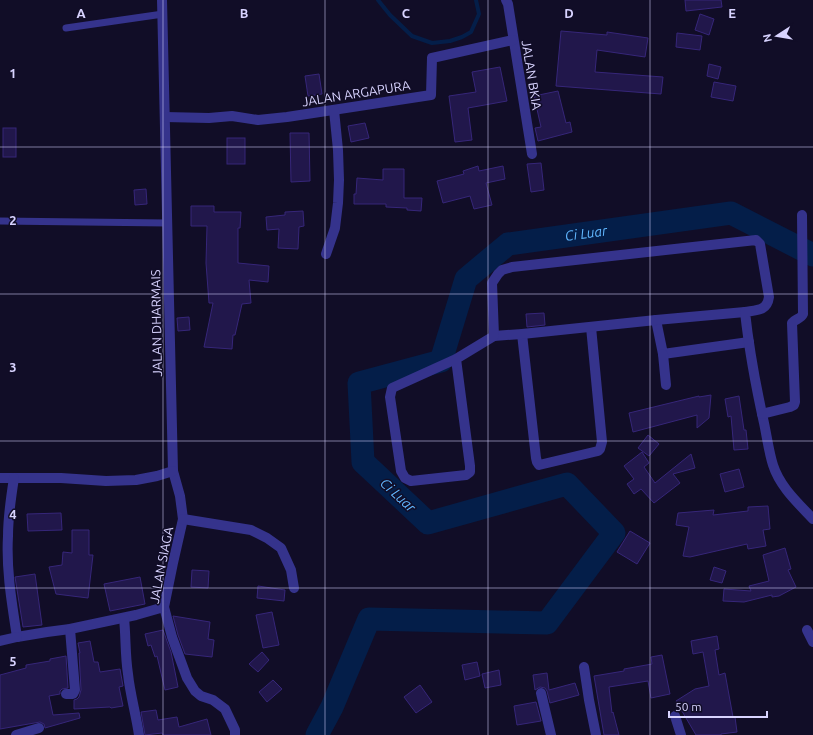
<svg xmlns="http://www.w3.org/2000/svg" width="813" height="735" font-family="Ubuntu,sans-serif">
	<style>
		.lines { fill: none; stroke-linecap: round; stroke-linejoin: round }
		.stream { stroke: #041e49; stroke-width: 4 }
		.river { stroke: #041e49; stroke-width: 23 }
		.building { fill: #21174b; stroke: #362679 }
		.service { stroke: #35338c; stroke-width: 7 }
		.minor { stroke: #35338c; stroke-width: 10 }
		.grid { fill: none; stroke: #d8d3ff; stroke-width: 1; stroke-opacity: 0.55 }
		.labels { text-anchor: middle; dominant-baseline: central; stroke-width: 3; stroke-linejoin: round; paint-order: stroke }
		.street-label { font-size: 13px; fill: #d8d3ff; stroke: #110d27 }
		.water-label { font-size: 14px; font-style: italic; fill: #61b7ff; stroke: #110d27 }
		.grid-label { font-size: 13px; text-anchor: middle; font-weight: bold; fill: #d8d3ff; stroke: #110d27; stroke-width: 3; stroke-linejoin: round; paint-order: stroke }
	</style>
	<rect width="100%" height="100%" fill="#110d27"/>
	<g class="lines">
		<!-- stream -->
		<polyline class="stream" points="378,0 390,15 412,36 432,43 450,41 462,37 471,32 479,14 476,0"/>
		<!-- river -->
		<path class="river" id="s1" d="M 317,735 L 332,707 L 369,619 L 547,623 L 614,533 L 567,484 L 428,523 L 363,462 L 359,383 L 441,361 L 466,279 L 508,244 L 731,213 L 813,255"/>
	</g>
	<!-- building -->
	<g class="building">
		<polygon points="685,0 721,0 722,7 686,11"/>
		<polygon points="700,14 714,19 709,35 695,30"/>
		<polygon points="561,31 607,35 607,32 648,38 645,57 597,50 595,72 663,77 661,94 556,86"/>
		<polygon points="677,33 702,36 700,50 676,47"/>
		<polygon points="709,64 721,67 718,79 707,76"/>
		<polygon points="500,67 507,101 468,108 472,140 455,142 449,96 476,92 472,72"/>
		<polygon points="319,74 322,94 308,96 305,76"/>
		<polygon points="714,82 736,86 733,101 711,97"/>
		<polygon points="558,91 566,123 570,122 572,132 538,141 535,128 541,127 534,96"/>
		<polygon points="365,123 369,138 351,142 348,126"/>
		<rect x="3" y="128" width="13" height="29"/>
		<polygon points="290,133 309,133 310,181 291,182"/>
		<rect x="227" y="138" width="18" height="26"/>
		<polygon points="541,163 544,190 531,192 527,164"/>
		<polygon points="478,166 479,171 503,166 505,179 486,183 492,205 474,209 470,196 443,203 437,181 464,174 463,171"/>
		<polygon points="383,169 404,169 404,198 422,198 421,211 407,210 407,208 386,207 386,204 354,204 354,194 356,194 357,178 383,180"/>
		<polygon points="146,189 147,204 135,205 134,190"/>
		<polygon points="191,206 214,206 214,212 241,212 240,228 238,228 238,263 269,266 268,282 249,280 251,303 242,304 235,335 233,335 232,349 204,347 213,303 209,303 206,263 207,226 191,226"/>
		<polygon points="303,211 304,226 299,227 298,249 278,248 279,229 267,230 266,217 285,215 285,212"/>
		<polygon points="544,313 545,325 527,327 526,314"/>
		<polygon points="189,317 190,330 178,331 177,318"/>
		<polygon points="711,395 709,418 697,428 697,415 633,432 629,413 699,396 699,397"/>
		<polygon points="739,396 744,430 746,430 748,449 734,450 731,416 728,417 725,399"/>
		<polygon points="648,435 659,444 649,456 638,448"/>
		<polygon points="642,452 649,463 644,467 655,483 691,454 695,468 673,474 680,483 654,503 641,489 634,494 627,484 634,479 624,466"/>
		<polygon points="739,469 744,487 725,492 720,474"/>
		<polygon points="768,506 770,529 763,530 766,546 748,549 747,544 690,557 683,556 689,527 676,525 678,513 714,510 713,515 748,511 748,507"/>
		<polygon points="61,513 62,530 28,531 27,514"/>
		<polygon points="72,530 89,530 89,555 93,555 88,598 56,594 49,567 62,565 63,552 72,553"/>
		<polygon points="630,531 650,543 637,564 617,552"/>
		<polygon points="785,548 791,569 788,570 796,587 779,596 772,597 772,595 744,602 723,601 724,589 751,591 749,586 769,581 763,555"/>
		<polygon points="714,567 726,571 722,583 710,580"/>
		<polygon points="192,570 209,571 208,588 191,587"/>
		<polygon points="35,574 42,625 23,627 15,577"/>
		<polygon points="140,577 145,604 110,611 104,584"/>
		<polygon points="258,586 285,590 284,601 257,598"/>
		<polygon points="272,612 279,645 263,648 256,615"/>
		<polygon points="173,616 210,622 208,639 214,640 212,657 185,654 178,635"/>
		<polygon points="163,630 171,652 178,687 165,690 157,656 155,657 151,645 148,646 145,634"/>
		<polygon points="717,636 719,649 715,650 719,675 725,673 733,717 735,717 737,732 721,734 721,735 696,735 676,701 695,689 709,686 703,652 693,654 691,641"/>
		<polygon points="90,641 94,662 98,662 100,672 120,669 123,686 119,687 123,706 111,708 110,707 74,709 74,700 77,699 79,697 81,690 79,653 80,653 78,643"/>
		<polygon points="262,652 269,660 258,672 249,664"/>
		<polygon points="662,655 670,694 651,698 648,681 609,687 612,713 613,712 619,735 604,735 594,676 624,671 624,669 652,664 651,657"/>
		<polygon points="66,656 68,688 62,689 60,691 60,694 49,696 53,715 79,713 80,718 45,728 44,724 40,722 0,729 0,675 26,668 26,665 50,661 50,659"/>
		<polygon points="477,662 480,676 465,680 462,665"/>
		<polygon points="499,670 501,685 485,688 482,674"/>
		<polygon points="547,673 549,690 575,683 579,695 550,703 547,691 545,688 540,687 535,690 533,675"/>
		<polygon points="273,680 282,689 267,702 259,692"/>
		<polygon points="420,685 432,702 416,713 404,697"/>
		<polygon points="536,702 541,721 517,725 514,706"/>
		<polygon points="156,710 158,720 177,717 179,727 207,719 211,735 163,735 162,733 145,735 141,712"/>
	</g>
	<g class="lines">
		<!-- service -->
		<g class="service">
			<polyline points="66,28 163,14"/>
			<polyline points="0,221 167,223"/>
		</g>
		<!-- minor -->
		<g class="minor">
			<polyline points="162,0 173,471 180,496 183,519 173,563 164,607 172,637 187,678 195,691 201,696 213,700 225,709 235,730 235,735"/>
			<polyline points="506,0 508,4 532,154"/>
			<polyline points="165,117 209,118 232,116 258,120 287,117 431,95 432,58 513,40"/>
			<polyline points="326,254 335,228 338,203 339,180 338,150 334,110"/>
			<polyline points="656,320 663,354 749,342"/>
			<polyline points="522,334 536,458 537,462 539,465 598,451 600,449 602,442 591,327"/>
			<polyline points="494,336 522,334 656,320 745,312"/>
			<polyline points="663,354 666,385"/>
			<path d="M 456,359 L 470,466 L 470,472 L 466,475 L 411,481 L 405,478 L 401,471 L 390,397 L 392,388 L 456,359 L 494,336 L 492,283 L 498,274 L 502,270 L 512,267 L 756,240 L 760,244 L 769,297 C 767,311 757,310 745,312 C 749,349 756,387 764,423 C 767,437 769,453 773,465 C 780,487 798,503 813,519"/>
			<path d="M 762,414 L 790,407 L 794,405 L 795,402 L 792,323 C 795,319 801,319 803,314 L 802,215"/>
			<polyline points="0,478 61,478 106,481 136,480 157,476 173,471"/>
			<path d="M 14,478 C 11,497 8,516 8,536 C 6,570 12,604 17,637 L 47,632 L 70,629 L 136,615 L 164,607"/>
			<polyline points="183,519 251,530 267,538 281,548 291,570 294,588"/>
			<path d="M 124,618 C 126,637 125,655 128,674 C 130,694 136,714 139,735"/>
			<polyline points="807,630 813,642"/>
			<polyline points="0,641 17,637"/>
			<polyline points="584,667 589,700 596,735"/>
			<polyline points="541,693 551,735"/>
			<polyline points="66,694 73,694 75,690 70,629"/>
			<polyline points="675,716 681,735"/>
			<polyline points="16,735 39,728"/>
		</g>
	</g>
	<!-- grid -->
	<path class="grid" d="M 163,0 L 163,735M 325,0 L 325,735M 488,0 L 488,735M 650,0 L 650,735M 0,147 L 813,147M 0,294 L 813,294M 0,441 L 813,441M 0,588 L 813,588"/>
	<g class="labels">
		<!-- street labels -->
		<g class="street-label">
			<text transform="translate(532 75) rotate(81)">JALAN BKIA</text>
			<text transform="translate(356 93) rotate(-9)">JALAN ARGAPURA</text>
			<text transform="translate(156 323) rotate(-91)">JALAN DHARMAIS</text>
			<text transform="translate(161 565) rotate(-79)">JALAN SIAGA</text>
		</g>
		<!-- water labels -->
		<g class="water-label">
			<text stroke="none"><textPath href="#s1" startOffset="1102">Ci Luar</textPath></text>
			<text transform="translate(398 495) rotate(43)">Ci Luar</text>
		</g>
	</g>
	<g class="grid-label">
		<text x="81" y="18">A</text>
		<text x="244" y="18">B</text>
		<text x="406" y="18">C</text>
		<text x="569" y="18">D</text>
		<text x="732" y="18">E</text>
		<text x="13" y="78">1</text>
		<text x="13" y="225">2</text>
		<text x="13" y="372">3</text>
		<text x="13" y="519">4</text>
		<text x="13" y="666">5</text>
	</g>
	<!-- north arrow -->
	<g transform="translate(777 36) rotate(258)" stroke="#110d27" stroke-width="3" paint-order="stroke">
	<path d="M0-3L7 15L0 10L-7 15Z" fill="#d8d3ff"/>
	<text y="-6" font-size="11" font-weight="bold" text-anchor="middle" fill="#d8d3ff">N</text>
	</g>
	<!-- scale -->
	<path d="M669 711v6h98v-6" fill="none" stroke="#d8d3ff" stroke-width="2"/>
	<text x="675" y="711" font-size="12" fill="#d8d3ff" stroke="#110d27" stroke-width="3" paint-order="stroke">50 m</text>
</svg>
